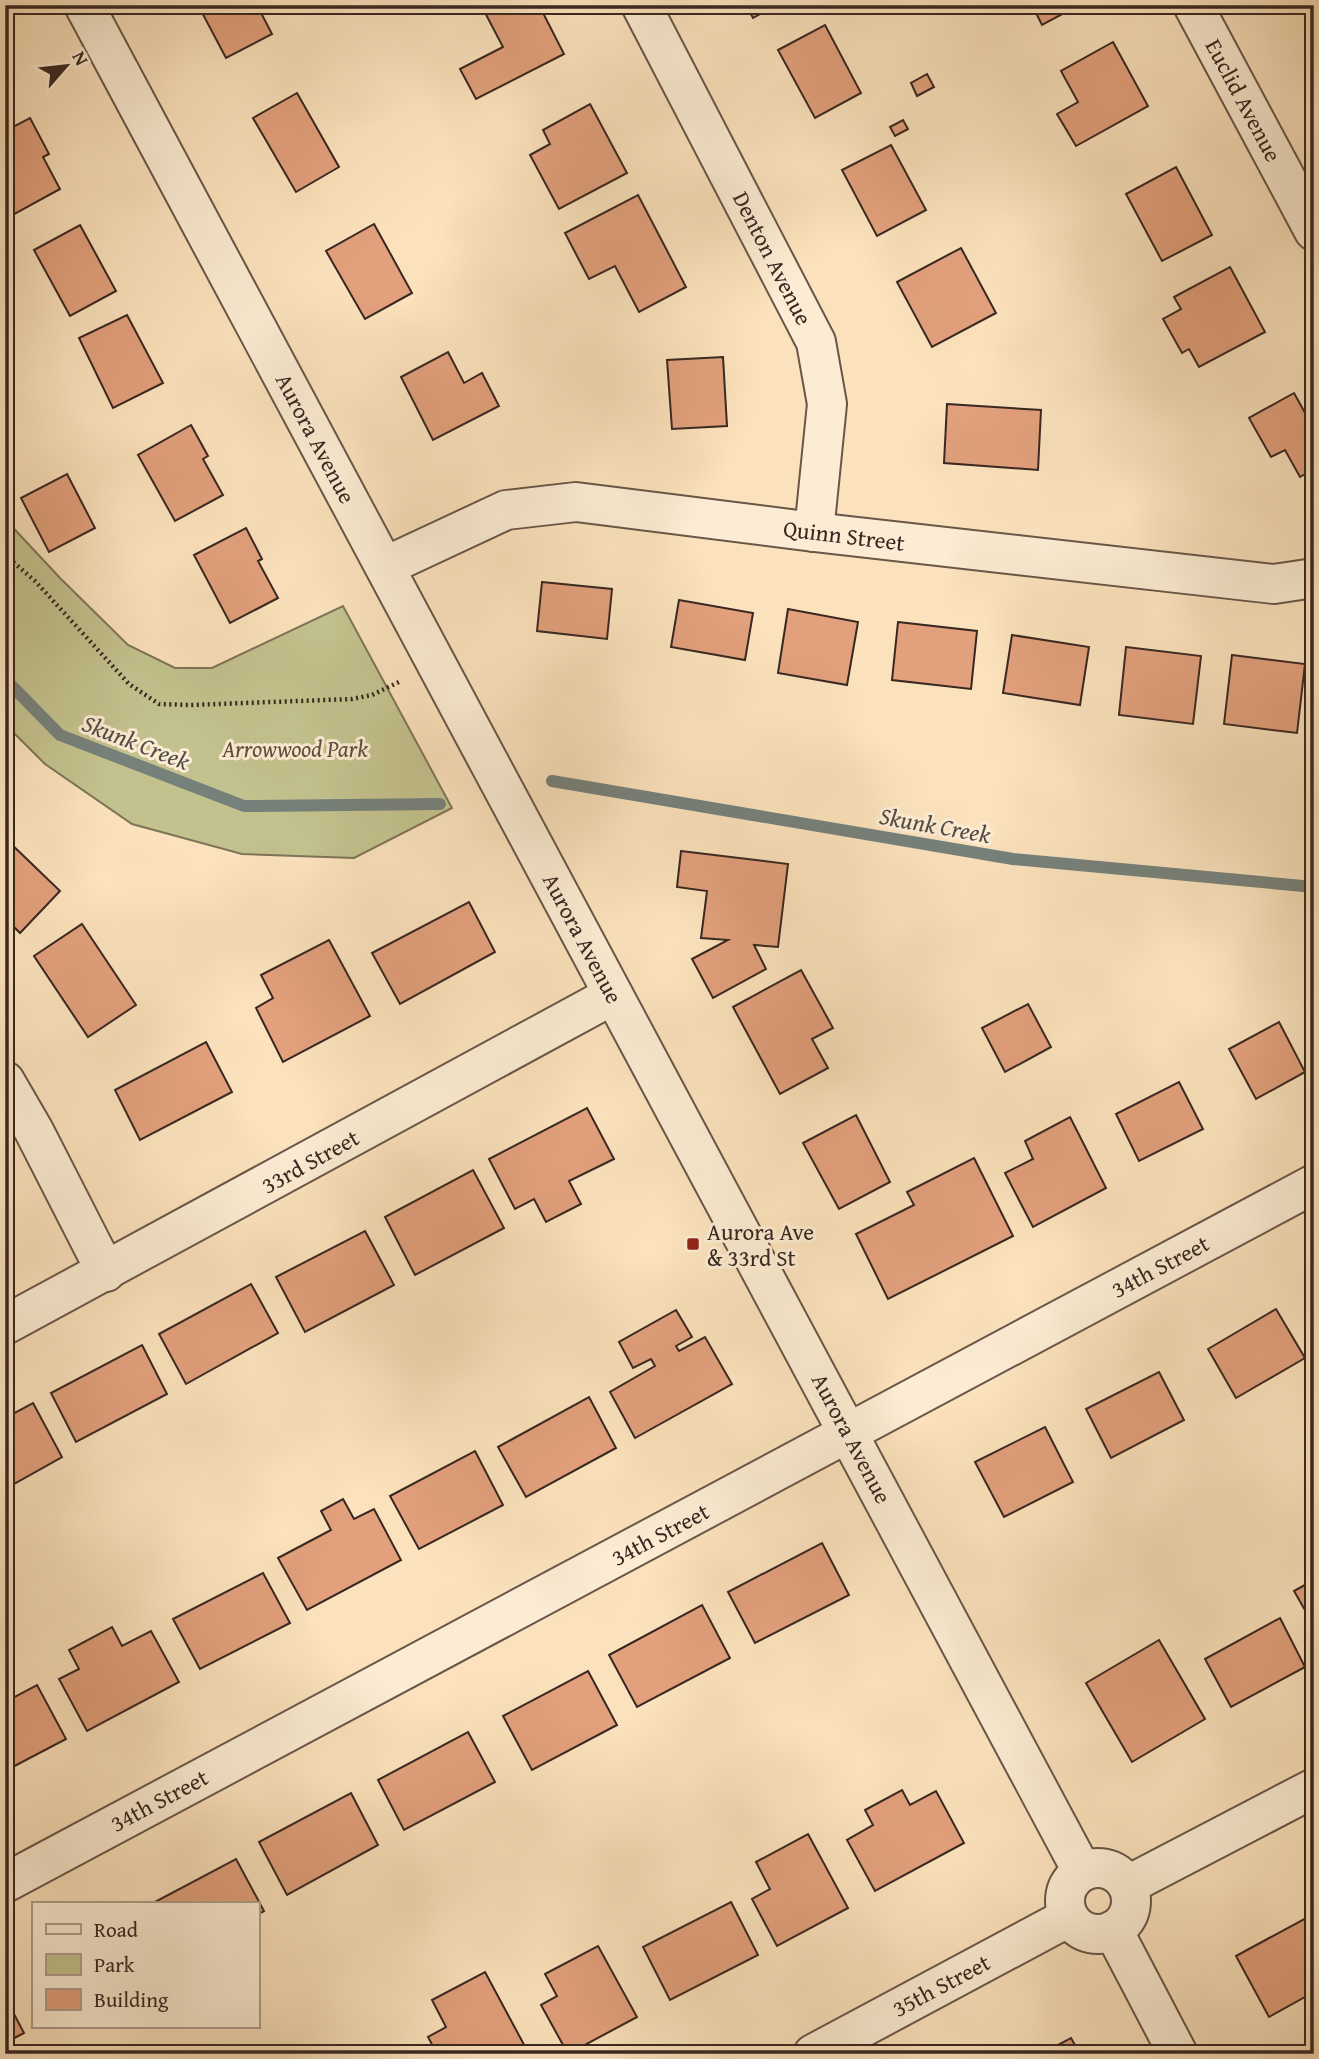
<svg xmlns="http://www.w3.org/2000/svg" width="1319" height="2059" font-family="'Gentium Book Plus',serif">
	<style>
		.green { fill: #c3c28e; stroke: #7e7458; stroke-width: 2 }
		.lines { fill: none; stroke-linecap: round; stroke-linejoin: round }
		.stream { stroke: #76817b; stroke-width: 12 }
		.building { fill: #e2a07c; stroke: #382721; stroke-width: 2 }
		.minor-casing { stroke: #695648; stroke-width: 42 }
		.path { stroke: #382721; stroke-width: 4.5; stroke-dasharray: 2 3.5; stroke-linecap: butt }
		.minor { stroke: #fcecd3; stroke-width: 38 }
		.poi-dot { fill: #8f2418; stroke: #fcecd3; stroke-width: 2.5 }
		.labels { text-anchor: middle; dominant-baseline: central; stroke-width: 6; stroke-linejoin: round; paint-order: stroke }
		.street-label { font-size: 23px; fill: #382721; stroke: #fcecd3 }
		.park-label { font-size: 23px; font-style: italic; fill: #5b4e3c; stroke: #fcecd3 }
		.poi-label { font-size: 23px; fill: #382721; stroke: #fcecd3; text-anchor: start }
		.water-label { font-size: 24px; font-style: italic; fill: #524c46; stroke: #fcecd3 }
	</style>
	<rect width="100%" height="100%" fill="#fbe2bc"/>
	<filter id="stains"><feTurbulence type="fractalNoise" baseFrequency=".00286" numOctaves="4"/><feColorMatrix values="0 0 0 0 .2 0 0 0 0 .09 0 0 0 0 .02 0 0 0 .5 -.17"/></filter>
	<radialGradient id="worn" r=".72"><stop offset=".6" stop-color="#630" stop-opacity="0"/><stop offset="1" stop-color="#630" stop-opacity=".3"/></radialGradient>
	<!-- green -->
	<polygon class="green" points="5,519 60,578 128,645 175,668 212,668 343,606 452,808 354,858 242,854 132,824 45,764 5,724"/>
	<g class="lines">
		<!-- stream -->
		<g class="stream">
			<polyline points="5,679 60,735 244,806 440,804"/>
			<polyline points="552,781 1013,859 1314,887"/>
		</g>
	</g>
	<!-- building -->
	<g class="building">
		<polygon points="198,5 257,5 272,34 226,58"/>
		<polygon points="481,5 539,5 564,54 476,99 460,69 503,47"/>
		<polygon points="746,5 776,5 753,18"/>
		<polygon points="1032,5 1079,5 1042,25"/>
		<polygon points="825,25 861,93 815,118 778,50"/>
		<polygon points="1113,42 1148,106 1076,146 1057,114 1078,102 1061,71"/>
		<polygon points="927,74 934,87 917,96 911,83"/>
		<polygon points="297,93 339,167 296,192 253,118"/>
		<polygon points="590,104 627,173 559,209 530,155 550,144 543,130"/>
		<polygon points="30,118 49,154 43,157 60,189 9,217 5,210 5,131"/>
		<polygon points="903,120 908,129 895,136 890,127"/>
		<polygon points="891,145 926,210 877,236 842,170"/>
		<polygon points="1176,167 1212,235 1162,261 1126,194"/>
		<polygon points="638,195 686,287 639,312 615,266 589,279 565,233"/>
		<polygon points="374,224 412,293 365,319 326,251"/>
		<polygon points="80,225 116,291 70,316 34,250"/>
		<polygon points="961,248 996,313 932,347 897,282"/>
		<polygon points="1230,267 1265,332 1199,367 1189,349 1182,353 1163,319 1181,309 1174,297"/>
		<polygon points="127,315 163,383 113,408 79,338"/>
		<polygon points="448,352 464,383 482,373 499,406 433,440 401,377"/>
		<polygon points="723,357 727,426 672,429 667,360"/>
		<polygon points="1294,393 1314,429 1314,469 1300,477 1285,450 1271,457 1249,418"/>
		<polygon points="947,404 1041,410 1038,470 944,463"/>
		<polygon points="191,425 208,456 203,459 223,495 175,521 138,455"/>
		<polygon points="67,474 95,528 49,552 21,498"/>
		<polygon points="246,528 262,559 258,561 278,598 230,623 194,555"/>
		<polygon points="542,582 612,589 607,639 537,631"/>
		<polygon points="679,600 753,613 745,660 671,647"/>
		<polygon points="788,609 858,622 847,685 778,673"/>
		<polygon points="898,622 977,631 971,689 892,680"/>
		<polygon points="1012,635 1089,647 1080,705 1003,693"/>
		<polygon points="1126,647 1201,656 1193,724 1119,715"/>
		<polygon points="1232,655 1305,664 1297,733 1224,724"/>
		<polygon points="5,838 60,891 20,933 5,918"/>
		<polygon points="681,851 788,864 778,947 754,945 766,969 713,998 692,959 728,940 701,938 707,891 677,887"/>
		<polygon points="469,902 495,952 400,1004 372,953"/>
		<polygon points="82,924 136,1005 88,1037 34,956"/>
		<polygon points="329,940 370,1016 283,1062 256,1008 273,998 261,975"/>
		<polygon points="801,970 833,1028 812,1039 828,1068 780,1094 733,1007"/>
		<polygon points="1028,1004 1051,1047 1005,1072 982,1028"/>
		<polygon points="1279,1022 1305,1072 1256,1099 1229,1049"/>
		<polygon points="206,1042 232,1092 140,1140 115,1090"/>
		<polygon points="1179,1082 1203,1129 1139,1161 1116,1114"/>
		<polygon points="587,1108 614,1159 569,1181 581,1204 546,1222 534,1199 515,1209 489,1159"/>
		<polygon points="856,1115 890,1182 839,1209 803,1143"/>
		<polygon points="1070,1117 1106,1188 1033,1227 1005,1173 1033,1159 1025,1141"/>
		<polygon points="974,1158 1013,1236 888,1299 856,1234 914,1205 907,1192"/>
		<polygon points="473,1170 504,1228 415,1275 385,1217"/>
		<polygon points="365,1231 394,1285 305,1332 276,1277"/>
		<polygon points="251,1284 278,1333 186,1384 159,1334"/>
		<polygon points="1276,1309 1305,1358 1236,1398 1208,1349"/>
		<polygon points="676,1310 692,1337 676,1346 679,1351 705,1337 732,1384 635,1438 610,1392 655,1366 651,1359 633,1368 619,1342"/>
		<polygon points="142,1345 167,1394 76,1442 51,1393"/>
		<polygon points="1159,1372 1184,1420 1111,1458 1086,1409"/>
		<polygon points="589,1397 616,1448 526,1497 498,1447"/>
		<polygon points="33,1403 62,1457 5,1489 5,1418"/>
		<polygon points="1045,1427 1073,1482 1004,1517 975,1462"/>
		<polygon points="475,1451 503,1505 419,1549 390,1496"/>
		<polygon points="343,1499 354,1519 374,1509 401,1560 307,1610 278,1558 331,1530 321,1511"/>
		<polygon points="822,1543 849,1595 755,1643 728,1592"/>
		<polygon points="263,1573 290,1623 200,1669 173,1619"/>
		<polygon points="1314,1580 1314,1626 1294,1591"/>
		<polygon points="702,1605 730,1658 637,1707 609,1655"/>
		<polygon points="1280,1618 1305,1667 1231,1707 1205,1659"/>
		<polygon points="112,1627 122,1646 151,1631 179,1682 87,1731 59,1679 79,1669 69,1650"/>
		<polygon points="1159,1640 1205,1719 1132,1762 1086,1683"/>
		<polygon points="588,1671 617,1725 532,1770 503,1716"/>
		<polygon points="37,1685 66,1739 5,1771 5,1702"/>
		<polygon points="468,1732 495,1782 404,1830 378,1780"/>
		<polygon points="902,1790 910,1805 936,1791 964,1843 875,1891 847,1840 873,1825 865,1810"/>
		<polygon points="351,1793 378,1845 287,1895 259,1842"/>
		<polygon points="808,1834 848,1908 777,1946 752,1899 770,1889 756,1862"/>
		<polygon points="236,1859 264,1911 257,1915 257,1903 153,1903"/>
		<polygon points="731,1902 758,1955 670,2000 643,1947"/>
		<polygon points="1308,1917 1314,1927 1314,1992 1269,2017 1236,1956"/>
		<polygon points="598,1946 637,2017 568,2054 541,2005 557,1996 545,1974"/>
		<polygon points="485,1972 529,2054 437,2054 428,2037 446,2027 432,2000"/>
		<polygon points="5,1997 24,2033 5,2043"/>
		<polygon points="1071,2038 1080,2054 1041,2054"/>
	</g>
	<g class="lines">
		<!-- minor casing -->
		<g class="minor-casing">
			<g id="minor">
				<polyline points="84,5 1082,1871"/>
				<polyline points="641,5 816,342 827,404 814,532"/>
				<polyline points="1193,5 1314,231"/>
				<polyline points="386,566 506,510 576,502 814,532 1274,584 1314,578"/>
				<polyline points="5,1081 34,1131 106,1272"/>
				<polyline points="5,1325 613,995"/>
				<circle cx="1098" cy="1901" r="33"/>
				<polyline points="5,1883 1314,1184"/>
				<polyline points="1128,1885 1314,1788"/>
				<polyline points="1113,1930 1178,2054"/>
				<polyline points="813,2054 1069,1917"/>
			</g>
		</g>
		<!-- path -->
		<polyline class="path" points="5,555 35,581 129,684 159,704 191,705 352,699 372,695 401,681"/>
		<!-- minor -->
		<use href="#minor" class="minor"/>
	</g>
	<!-- markers -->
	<rect class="poi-dot" x="686" y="1237" width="14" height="14" rx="3.5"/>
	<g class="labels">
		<!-- street labels -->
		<g class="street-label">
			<text transform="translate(1244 100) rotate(62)">Euclid Avenue</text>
			<text transform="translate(773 258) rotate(63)">Denton Avenue</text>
			<text transform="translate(316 438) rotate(62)">Aurora Avenue</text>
			<text transform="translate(844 535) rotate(7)">Quinn Street</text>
			<text transform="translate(583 938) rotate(62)">Aurora Avenue</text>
			<text transform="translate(310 1161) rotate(-29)">33rd Street</text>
			<text transform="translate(1160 1266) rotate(-28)">34th Street</text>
			<text transform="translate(852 1438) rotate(62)">Aurora Avenue</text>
			<text transform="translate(660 1534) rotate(-28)">34th Street</text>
			<text transform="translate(159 1800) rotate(-28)">34th Street</text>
			<text transform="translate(941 1985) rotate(-28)">35th Street</text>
		</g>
		<!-- park labels -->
		<g class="park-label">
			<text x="295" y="748">Arrowwood Park</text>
		</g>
		<!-- poi labels -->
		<g class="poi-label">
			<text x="707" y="1231">Aurora Ave<tspan x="707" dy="26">&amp; 33rd St</tspan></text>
		</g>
		<!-- water labels -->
		<g class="water-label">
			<text transform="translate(136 742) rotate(21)">Skunk Creek</text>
			<text transform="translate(935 825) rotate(10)">Skunk Creek</text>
		</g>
	</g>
	<!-- margin -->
	<rect width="1319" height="2059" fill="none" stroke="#fbe2bc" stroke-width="28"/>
	<rect x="7" y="7" width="1305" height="2045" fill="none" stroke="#382721" stroke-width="3.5"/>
	<rect x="14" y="14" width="1291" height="2031" fill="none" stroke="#382721" stroke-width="2"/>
	<!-- legend -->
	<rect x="32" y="1902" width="228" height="126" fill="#fcecd3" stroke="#ae9d8c" stroke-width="2"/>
	<rect x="46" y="1924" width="35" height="10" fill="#fcecd3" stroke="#ae9d8c" stroke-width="2"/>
	<text x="94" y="1937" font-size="21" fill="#382721">Road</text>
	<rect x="46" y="1954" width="35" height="21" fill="#c3c28e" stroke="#ae9d8c" stroke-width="2"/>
	<text x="94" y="1972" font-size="21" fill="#382721">Park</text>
	<rect x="46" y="1989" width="35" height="21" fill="#e2a07c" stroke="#ae9d8c" stroke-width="2"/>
	<text x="94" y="2007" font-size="21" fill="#382721">Building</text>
	<!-- north arrow -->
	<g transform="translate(66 66) rotate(62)" stroke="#fcecd3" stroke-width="5" paint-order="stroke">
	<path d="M0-5L12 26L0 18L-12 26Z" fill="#382721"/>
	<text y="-10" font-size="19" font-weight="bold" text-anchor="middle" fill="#382721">N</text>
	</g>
	<rect width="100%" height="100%" filter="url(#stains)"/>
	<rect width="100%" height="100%" fill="url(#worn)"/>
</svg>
